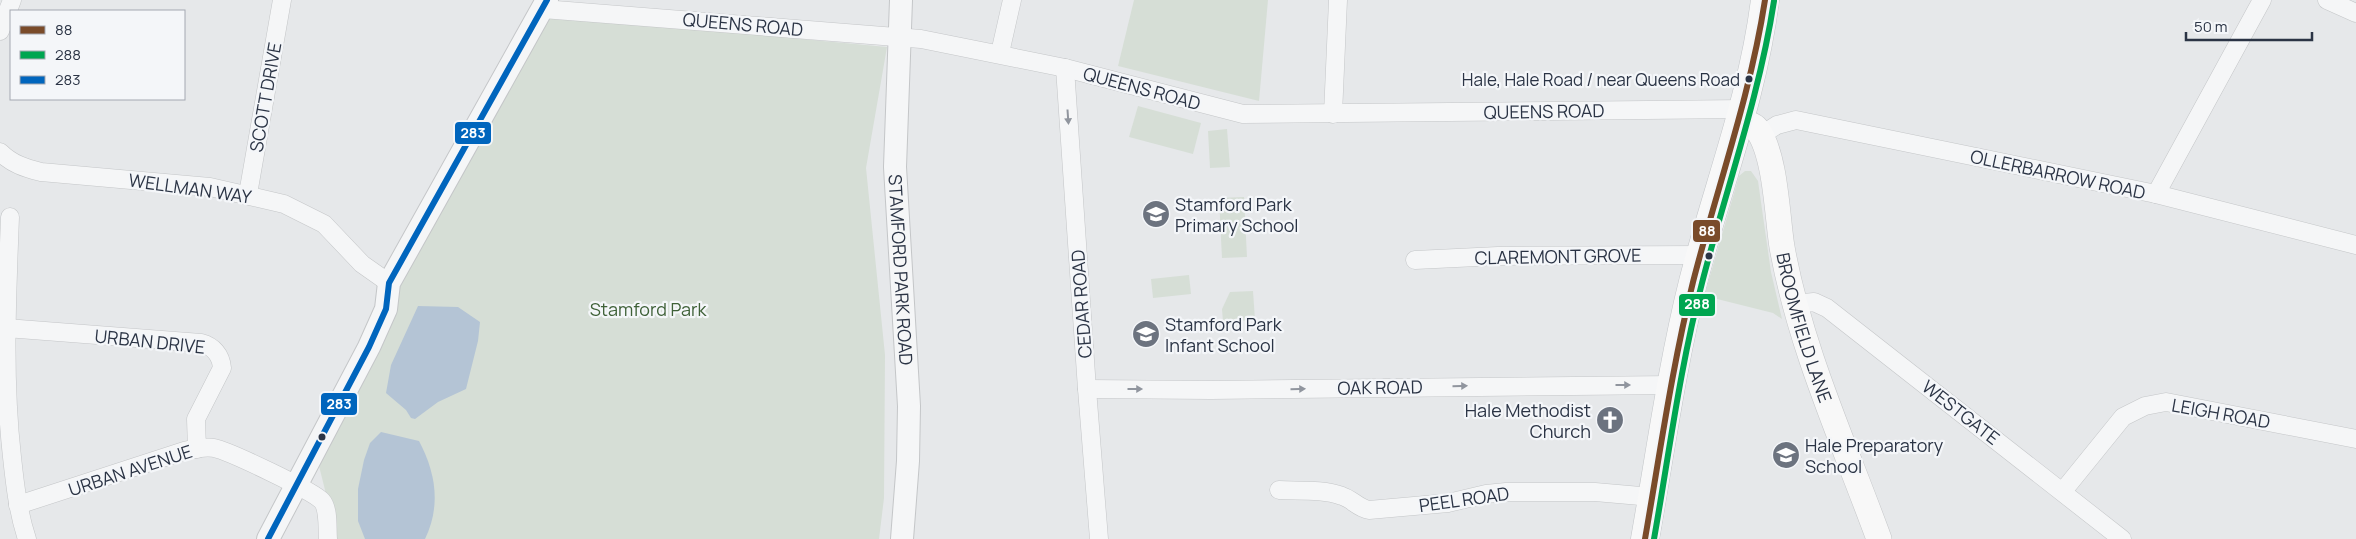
<svg xmlns="http://www.w3.org/2000/svg" width="2356" height="539" font-family="Manrope,sans-serif">
	<style>
		.green { fill: #d6ded6 }
		.water { fill: #b4c4d5 }
		.lines { fill: none; stroke-linecap: round; stroke-linejoin: round }
		.minor-casing { stroke: #c4c6c8; stroke-width: 19 }
		.tertiary-casing { stroke: #c4c6c8; stroke-width: 24 }
		.secondary-casing { stroke: #c4c6c8; stroke-width: 26 }
		.primary-casing { stroke: #c2c5c8; stroke-width: 29 }
		.minor { stroke: #f5f6f7; stroke-width: 18 }
		.tertiary { stroke: #f5f6f7; stroke-width: 22 }
		.secondary { stroke: #f8f8f8; stroke-width: 25 }
		.primary { stroke: #f8f8f8; stroke-width: 28 }
		.bus-1-casing { stroke: #f4f6f9; stroke-width: 10 }
		.bus-2-casing { stroke: #f4f6f9; stroke-width: 10 }
		.bus-3-casing { stroke: #f4f6f9; stroke-width: 10 }
		.bus-1 { stroke: #7a4b2a; stroke-width: 6 }
		.bus-2 { stroke: #00a651; stroke-width: 6 }
		.bus-3 { stroke: #0065bd; stroke-width: 6 }
		.oneway { fill: #90959e }
		.bus-dot { fill: #2b3445; stroke: #f4f6f9; stroke-width: 2 }
		.labels { text-anchor: middle; dominant-baseline: central; stroke-width: 4.5; stroke-linejoin: round; paint-order: stroke }
		.bus-label { font-size: 17px; fill: #2b3445; stroke: #f4f6f9; text-anchor: end }
		.street-label { font-size: 18px; fill: #2b3445; stroke: #f4f6f9 }
		.poi-label { font-size: 18px; fill: #2b3445; stroke: #f4f6f9; text-anchor: start }
		.park-label { font-size: 18px; fill: #3f6138; stroke: #f4f6f9 }
		.line-badge { stroke: #f4f6f9; stroke-width: 2 }
		.badge-label { font-size: 14px; text-anchor: middle; font-weight: bold; fill: #fff }
	</style>
	<rect width="100%" height="100%" fill="#e6e8ea"/>
	<!-- green -->
	<g class="green">
		<polygon points="1134,0 1268,0 1259,101 1118,66"/>
		<polygon points="549,15 887,47 866,168 885,355 884,498 879,539 333,539 327,498 316,454 430,226"/>
		<polygon points="1138,106 1201,123 1193,154 1129,137"/>
		<polygon points="1227,129 1230,167 1210,168 1208,131"/>
		<polygon points="1745,171 1751,171 1758,181 1771,272 1782,319 1773,313 1713,298 1708,297 1703,300 1739,176"/>
		<polygon points="1244,197 1247,257 1222,258 1219,198"/>
		<polygon points="1189,275 1191,294 1153,298 1151,279"/>
		<polygon points="1253,291 1255,320 1223,322 1222,309 1230,292"/>
	</g>
	<!-- water -->
	<g class="water">
		<polygon points="418,306 458,307 480,322 478,341 466,389 438,402 415,419 411,418 406,410 386,393 391,365"/>
		<path d="M 381,432 L 419,441 C 436,473 441,506 425,539 L 365,539 L 358,521 L 358,489 L 364,460 L 370,443 Z"/>
	</g>
	<g class="lines">
		<!-- minor casing -->
		<g class="minor-casing">
			<g id="minor">
				<polyline points="2327,0 2356,13"/>
				<polyline points="543,9 921,39 1065,68 1243,114 1744,109"/>
				<polyline points="0,31 12,0"/>
				<polyline points="1000,53 1012,0"/>
				<polyline points="1065,68 1087,389 1099,539"/>
				<polyline points="1333,114 1338,0"/>
				<polyline points="1760,136 1777,125 1796,120 2156,194 2356,245"/>
				<path d="M 0,152 C 12,164 25,168 41,172 L 210,187 L 284,204 L 324,224 L 362,264 L 389,283"/>
				<polyline points="248,194 282,0"/>
				<polyline points="2156,194 2262,0"/>
				<path d="M 10,217 C 7,297 3,377 12,457 C 15,485 18,512 27,539"/>
				<polyline points="1415,260 1498,256 1701,255"/>
				<polyline points="1794,304 1814,302 1827,308 2122,539"/>
				<path d="M 6,328 L 201,343 C 213,346 221,355 222,368 L 196,419 L 197,449"/>
				<polyline points="1087,389 1211,390 1673,385"/>
				<path d="M 1279,490 C 1299,491 1323,489 1342,496 C 1352,499 1358,508 1369,510 L 1448,503 L 1486,494 L 1506,492 L 1595,492 L 1652,497"/>
				<polyline points="2063,491 2123,417 2145,406 2166,402 2356,439"/>
				<path d="M 18,505 L 184,451 C 193,449 205,446 214,448 C 229,451 313,491 322,501 C 329,509 327,528 328,539"/>
			</g>
		</g>
		<!-- tertiary casing -->
		<g class="tertiary-casing">
			<g id="tertiary">
				<path id="s1" d="M 901,0 L 895,167 L 909,406 L 908,461 L 902,539"/>
				<polyline points="268,539 369,347 386,309 389,283 547,0"/>
			</g>
		</g>
		<!-- secondary casing -->
		<g class="secondary-casing">
			<g id="secondary">
				<path id="s2" d="M 1740,122 C 1746,123 1753,124 1757,129 C 1776,155 1777,216 1782,247 C 1800,348 1844,443 1879,539"/>
			</g>
		</g>
		<!-- primary casing -->
		<g class="primary-casing">
			<path id="primary" d="M 1645,539 C 1660,454 1672,366 1693,282 C 1717,188 1753,97 1765,0"/>
		</g>
		<!-- minor -->
		<use href="#minor" class="minor"/>
		<!-- tertiary -->
		<use href="#tertiary" class="tertiary"/>
		<!-- secondary -->
		<use href="#secondary" class="secondary"/>
		<!-- primary -->
		<use href="#primary" class="primary"/>
		<!-- bus-1 casing -->
		<g class="bus-1-casing">
			<path id="bus-1" d="M 1645,539 C 1660,453 1672,367 1693,282 C 1717,188 1750,97 1765,0"/>
		</g>
		<!-- bus-2 casing -->
		<g class="bus-2-casing">
			<path id="bus-2" d="M 1654,539 C 1669,454 1680,367 1702,283 C 1726,189 1759,98 1774,1"/>
		</g>
		<!-- bus-3 casing -->
		<g class="bus-3-casing">
			<polyline id="bus-3" points="268,539 369,347 386,309 389,283 547,0"/>
		</g>
		<!-- bus-1 -->
		<use href="#bus-1" class="bus-1"/>
		<!-- bus-2 -->
		<use href="#bus-2" class="bus-2"/>
		<!-- bus-3 -->
		<use href="#bus-3" class="bus-3"/>
	</g>
	<!-- one-way arrows -->
	<defs><path id="oneway-solid" d="M-6-.8H1V-3.2L6.5 0L1 3.2V.8H-6Z" transform="scale(1.25)"/></defs>
	<g class="oneway">
		<use href="#oneway-solid" transform="translate(1068 117) rotate(86)"/>
		<use href="#oneway-solid" transform="translate(1623 385)"/>
		<use href="#oneway-solid" transform="translate(1460 386) rotate(-1)"/>
		<use href="#oneway-solid" transform="translate(1135 389)"/>
		<use href="#oneway-solid" transform="translate(1298 389) rotate(-1)"/>
	</g>
	<!-- icons -->
	<defs>
		<g id="school-disc" transform="scale(1.4375)"><circle r="9.5" fill="#6c737f" stroke="#f4f6f9"/><path d="M0-5L7-2L0 1L-7-2ZM-4 1L0 2.5L4 1V4Q0 6-4 4Z" fill="#fff"/></g>
		<g id="church-disc" transform="scale(1.4375)"><circle r="9.5" fill="#6c737f" stroke="#f4f6f9"/><path d="M-1.2-6h2.4v3.5h3.3v2.4h-3.3V6h-2.4V-.1h-3.3v-2.4h3.3Z" fill="#fff"/></g>
	</defs>
	<g fill-rule="evenodd">
		<use href="#school-disc" x="1156" y="214"/>
		<use href="#school-disc" x="1146" y="334"/>
		<use href="#church-disc" x="1610" y="420"/>
		<use href="#school-disc" x="1786" y="455"/>
	</g>
	<!-- markers -->
	<g class="bus-dot">
		<circle cx="1749" cy="79" r="4.5"/>
		<circle cx="1709" cy="256" r="4.5"/>
		<circle cx="322" cy="437" r="4.5"/>
	</g>
	<g class="labels">
		<!-- bus labels -->
		<g class="bus-label">
			<text x="1740" y="79">Hale, Hale Road / near Queens Road</text>
		</g>
		<!-- street labels -->
		<g class="street-label">
			<text transform="translate(743 24) rotate(5)">QUEENS ROAD</text>
			<text transform="translate(1142 88) rotate(15)">QUEENS ROAD</text>
			<text transform="translate(265 97) rotate(-80)">SCOTT DRIVE</text>
			<text transform="translate(1544 111) rotate(-1)">QUEENS ROAD</text>
			<text transform="translate(2058 174) rotate(12)">OLLERBARROW ROAD</text>
			<text transform="translate(190 188) rotate(8)">WELLMAN WAY</text>
			<text transform="translate(1558 256) rotate(-1)">CLAREMONT GROVE</text>
			<text stroke="none"><textPath href="#s1" startOffset="270">STAMFORD PARK ROAD</textPath></text>
			<text transform="translate(1081 304) rotate(-94)">CEDAR ROAD</text>
			<text stroke="none"><textPath href="#s2" startOffset="224">BROOMFIELD LANE</textPath></text>
			<text transform="translate(150 341) rotate(6)">URBAN DRIVE</text>
			<text transform="translate(1380 387) rotate(-1)">OAK ROAD</text>
			<text transform="translate(1961 412) rotate(38)">WESTGATE</text>
			<text transform="translate(2221 413) rotate(10)">LEIGH ROAD</text>
			<text transform="translate(130 470) rotate(-18)">URBAN AVENUE</text>
			<text transform="translate(1464 499) rotate(-8)">PEEL ROAD</text>
		</g>
		<!-- poi labels -->
		<g class="poi-label">
			<text x="1175" y="204">Stamford Park<tspan x="1175" dy="21">Primary School</tspan></text>
			<text x="1165" y="324">Stamford Park<tspan x="1165" dy="21">Infant School</tspan></text>
			<text x="1591" y="410" text-anchor="end">Hale Methodist<tspan x="1591" dy="21">Church</tspan></text>
			<text x="1805" y="445">Hale Preparatory<tspan x="1805" dy="21">School</tspan></text>
		</g>
		<!-- park labels -->
		<g class="park-label">
			<text x="648" y="309">Stamford Park</text>
		</g>
	</g>
	<g class="line-badge">
		<rect x="454" y="121" width="38" height="24" rx="5" fill="#0065bd"/>
		<rect x="1692" y="219" width="29" height="24" rx="5" fill="#7a4b2a"/>
		<rect x="1678" y="293" width="38" height="24" rx="5" fill="#00a651"/>
		<rect x="320" y="392" width="38" height="24" rx="5" fill="#0065bd"/>
	</g>
	<g class="badge-label">
		<text x="473" y="138">283</text>
		<text x="1707" y="236">88</text>
		<text x="1697" y="309">288</text>
		<text x="339" y="409">283</text>
	</g>
	<!-- legend -->
	<rect x="10" y="10" width="175" height="90" fill="#f4f6f9" stroke="#a4a8b1"/>
	<rect x="20" y="26" width="25" height="8" fill="#7a4b2a" stroke="#a4a8b1"/>
	<text x="55" y="35" font-size="15" fill="#2b3445">88</text>
	<rect x="20" y="51" width="25" height="8" fill="#00a651" stroke="#a4a8b1"/>
	<text x="55" y="60" font-size="15" fill="#2b3445">288</text>
	<rect x="20" y="76" width="25" height="8" fill="#0065bd" stroke="#a4a8b1"/>
	<text x="55" y="85" font-size="15" fill="#2b3445">283</text>
	<!-- scale -->
	<path d="M2186 32v8h126v-8" fill="none" stroke="#2b3445" stroke-width="2.5"/>
	<text x="2194" y="32" font-size="15" fill="#2b3445" stroke="#f4f6f9" stroke-width="4" paint-order="stroke">50 m</text>
</svg>
